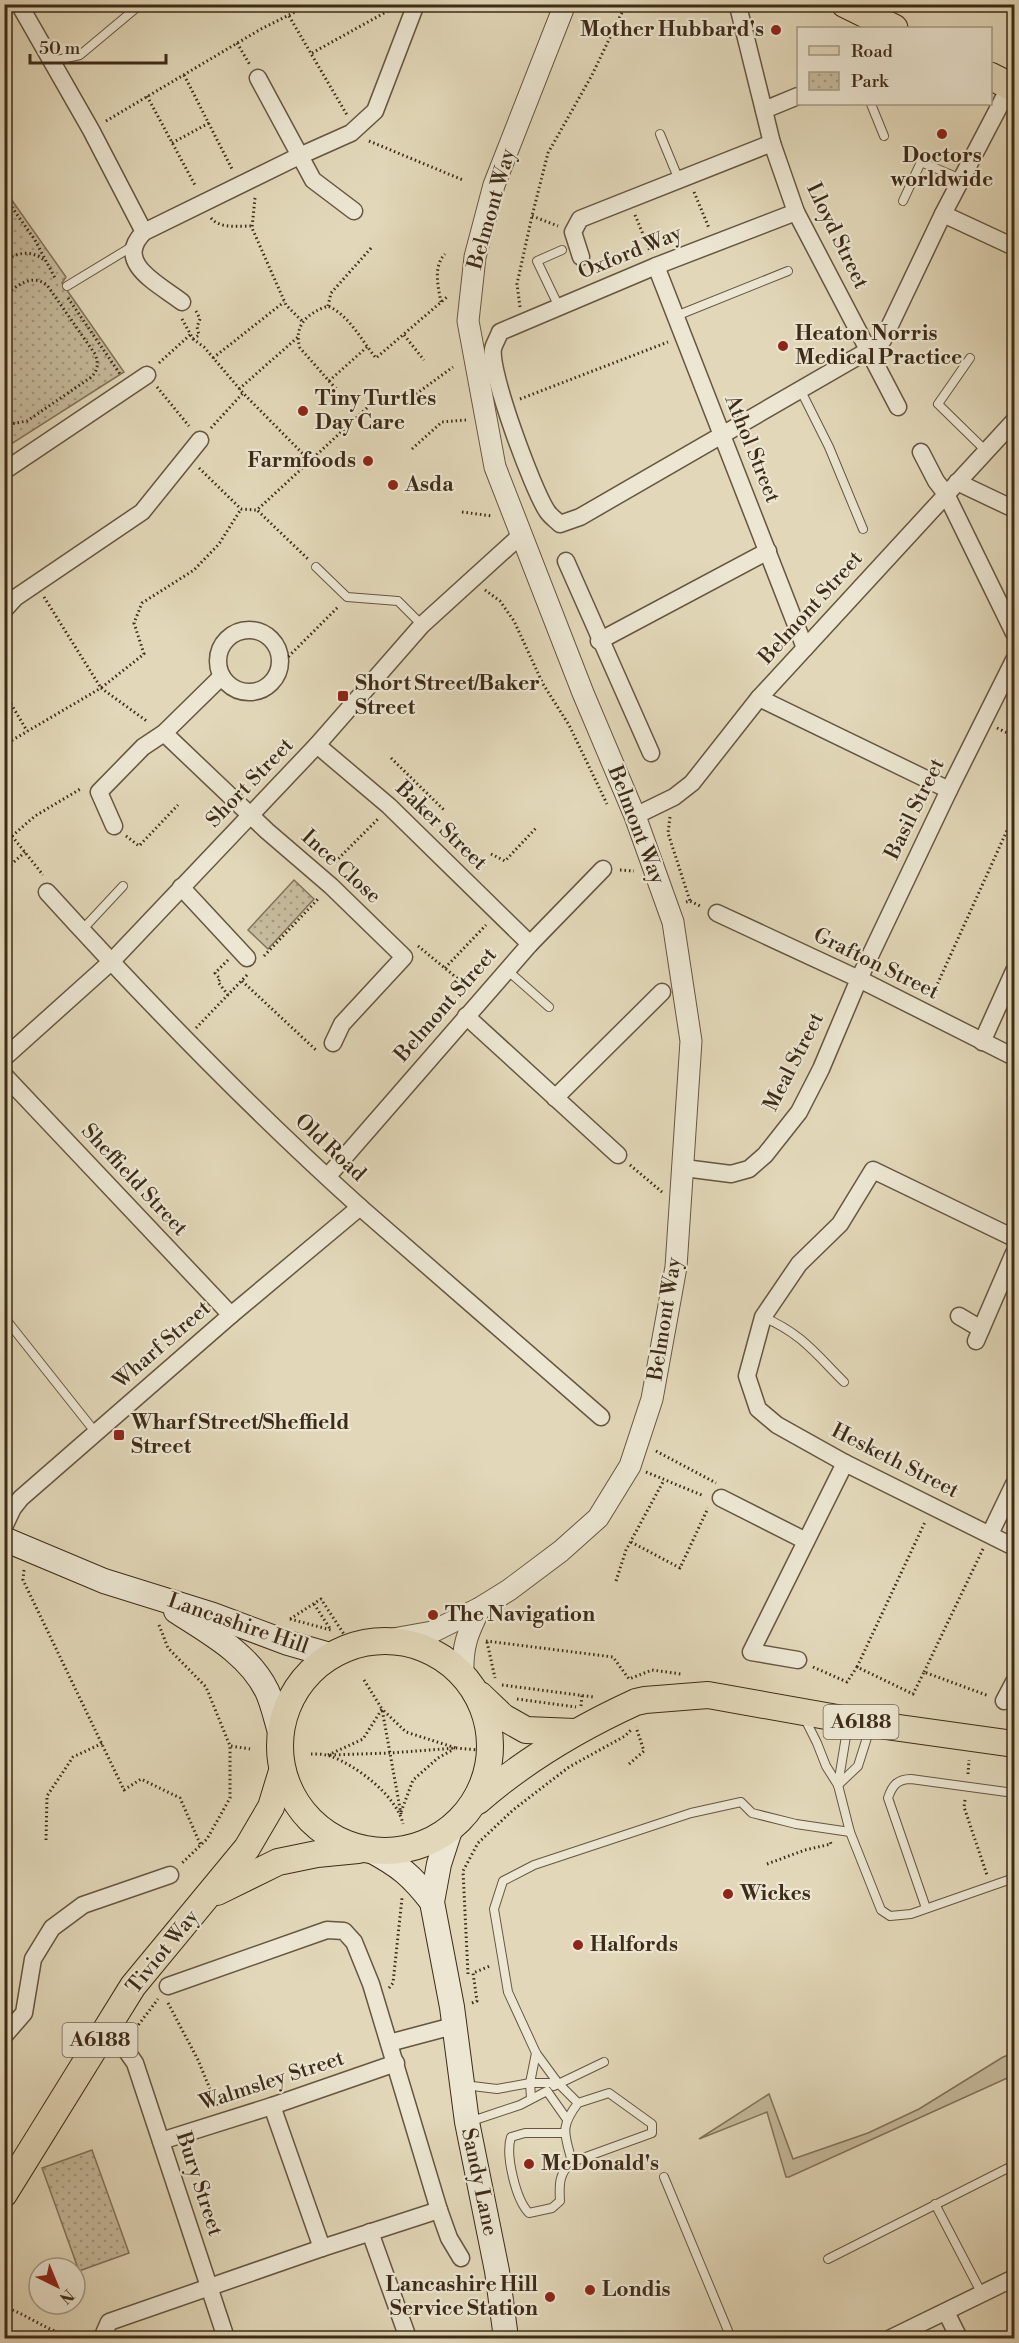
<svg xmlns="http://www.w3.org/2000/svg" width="1019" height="2343" font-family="'Libre Bodoni',serif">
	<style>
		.grass { fill: #c6bb9d; stroke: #82735a; stroke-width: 1.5 }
		.park { fill: url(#park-dots); stroke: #82735a; stroke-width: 1.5 }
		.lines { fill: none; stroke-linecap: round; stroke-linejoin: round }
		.service-casing { stroke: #665640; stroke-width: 10 }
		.minor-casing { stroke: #665640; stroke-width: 19 }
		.tertiary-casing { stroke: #665640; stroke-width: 23 }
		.secondary-casing { stroke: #3d2b17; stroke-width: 26 }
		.primary-casing { stroke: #3d2b17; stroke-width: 28 }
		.trunk-casing { stroke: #3d2b17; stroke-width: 29 }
		.path { stroke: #3d2b17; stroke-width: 3; stroke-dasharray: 1.5 3; stroke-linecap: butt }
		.service { stroke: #ece6d2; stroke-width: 8 }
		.minor { stroke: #ece6d2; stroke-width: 16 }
		.tertiary { stroke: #ece6d2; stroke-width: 21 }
		.secondary { stroke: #ece6d2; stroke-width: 24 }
		.primary { stroke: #e2d8b9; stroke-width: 26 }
		.trunk { stroke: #e2d8b9; stroke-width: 27 }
		.poi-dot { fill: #8f2418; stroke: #ece6d2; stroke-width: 2 }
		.labels { text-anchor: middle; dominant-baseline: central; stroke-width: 4.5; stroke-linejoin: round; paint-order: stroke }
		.shield { fill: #ece6d2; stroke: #72634f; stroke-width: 1.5 }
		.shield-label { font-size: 20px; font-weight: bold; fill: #3d2b17 }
		.poi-label { font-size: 21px; font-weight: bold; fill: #3d2b17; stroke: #ece6d2; text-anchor: start }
		.street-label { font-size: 21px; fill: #3d2b17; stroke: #ece6d2 }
	</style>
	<defs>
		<pattern id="park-dots" width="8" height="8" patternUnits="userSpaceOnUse" patternTransform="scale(1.5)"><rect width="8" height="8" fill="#c6bb9d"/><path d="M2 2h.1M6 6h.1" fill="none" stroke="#a2987f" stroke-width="1.8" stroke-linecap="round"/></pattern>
	</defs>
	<rect width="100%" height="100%" fill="#e2d8b9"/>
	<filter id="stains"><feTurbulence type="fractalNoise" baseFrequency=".00333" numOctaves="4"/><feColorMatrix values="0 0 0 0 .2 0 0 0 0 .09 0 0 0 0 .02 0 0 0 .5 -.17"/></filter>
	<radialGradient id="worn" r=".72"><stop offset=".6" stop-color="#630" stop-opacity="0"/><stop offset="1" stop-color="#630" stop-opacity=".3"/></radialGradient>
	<!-- grass -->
	<polygon class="grass" points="1014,2053 1014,2075 789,2177 786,2177 767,2112 699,2139 769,2094 793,2159 868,2133 919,2109 1003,2057"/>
	<!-- park -->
	<g class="park">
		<polygon points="4,189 66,277 62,283 124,372 5,448"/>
		<polygon points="294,880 314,899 268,949 248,930"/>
		<polygon points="92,2150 129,2253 79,2271 42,2168"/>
	</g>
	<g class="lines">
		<!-- service casing -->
		<g class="service-casing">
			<g id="service">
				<polyline points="52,61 80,55 141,4"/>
				<polyline points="871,104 884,136"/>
				<polyline points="660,134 679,180"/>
				<polyline points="903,201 921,162 961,179"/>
				<polyline points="67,286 133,246"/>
				<polyline points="559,307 537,261 562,250"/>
				<polyline points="676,316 788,271"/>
				<polyline points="970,358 938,404 986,451"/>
				<polyline points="801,391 829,447 863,529"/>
				<polyline points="316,567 347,597 398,601 422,625"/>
				<polyline points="82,930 123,886"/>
				<polyline points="507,970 549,1007"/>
				<polyline points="4,1317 96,1433"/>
				<path d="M 763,1317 C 801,1333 816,1354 844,1382"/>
				<polyline points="804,1717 817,1743 826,1766 838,1785 850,1832 881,1910 890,1916 911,1914 1014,1878"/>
				<polyline points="838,1785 858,1766 870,1728"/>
				<polyline points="838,1785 848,1724"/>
				<path d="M 926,1908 L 888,1798 C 892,1786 897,1779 911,1779 L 1014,1793"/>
				<polyline points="464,2085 497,2089 530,2083 558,2083"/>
				<polyline points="554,2086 604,2062"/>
				<polyline points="531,2098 530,2083 536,2053"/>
				<path d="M 578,2103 C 559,2128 565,2134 572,2162 L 652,2133 L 652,2124 L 609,2093 L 578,2103 L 558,2083 L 536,2053 L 508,1992 L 494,1909 L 503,1881 L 534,1865 L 691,1813 L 741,1802 L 752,1813 L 796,1824 L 850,1832"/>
				<polyline points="469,2122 520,2105 547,2091 566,2118"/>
				<path d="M 565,2133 L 525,2133 L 511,2137 C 505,2155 516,2200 529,2213 L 552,2208 L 560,2201 C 559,2184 559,2173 572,2162"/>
				<polyline points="664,2177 731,2338"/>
				<polyline points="935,2204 982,2294"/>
				<polyline points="828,2259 1014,2165"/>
			</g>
		</g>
		<!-- minor casing -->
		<g class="minor-casing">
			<g id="minor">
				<polyline points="19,4 91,130 144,232"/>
				<polyline points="738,6 772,143 796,212 898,407"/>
				<polyline points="258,78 313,180 354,211"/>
				<polyline points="764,110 798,96"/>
				<path d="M 796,212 L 656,266 L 500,332 C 498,338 494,344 493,349 C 489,372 533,490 547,511 C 550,516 556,520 560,524 L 580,517 L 869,350 L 883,340 L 943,214 L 1010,86"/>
				<polyline points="943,214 1014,247"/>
				<polyline points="581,257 573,232 580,219 772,143"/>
				<polyline points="656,266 805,648"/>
				<path d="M 182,302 C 159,284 113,263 144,232 L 295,158 L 351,133 L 375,111 L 416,4"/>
				<polyline points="921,452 936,481 946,494 1014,633"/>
				<polyline points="4,471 147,375"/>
				<polyline points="957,482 1014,509"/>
				<polyline points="566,561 651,753"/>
				<polyline points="4,610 15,598 142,512 200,440"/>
				<circle cx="249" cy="661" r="31"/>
				<polyline points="599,641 768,551"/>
				<polyline points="759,698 949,790"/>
				<polyline points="164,733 267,831 331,886 404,957 342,1024 333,1043"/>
				<polyline points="317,745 389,806 530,944"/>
				<polyline points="635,816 674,797 692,783 759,698 1014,421"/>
				<polyline points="114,826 99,792 143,747 164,733 221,677"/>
				<polyline points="181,887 247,958"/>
				<path d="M 47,892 C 147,1002 251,1109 361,1208 C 441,1278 521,1347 601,1417"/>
				<polyline points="717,913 859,979 1014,1057"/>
				<polyline points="466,1016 618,1155"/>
				<polyline points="982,1042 1014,971"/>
				<polyline points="4,1058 112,961 317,745 422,625 521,535"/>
				<polyline points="4,1075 231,1315"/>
				<polyline points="555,1098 662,992"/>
				<polyline points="692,1169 731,1174 749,1169 765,1155 799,1112 821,1069 859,979 949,790 1014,660"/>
				<polyline points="328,1176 530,944 603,869"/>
				<polyline points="1014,1238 873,1170 840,1224 799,1264 763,1317 747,1376 758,1409 777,1425 845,1463 1014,1547"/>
				<polyline points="959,1316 981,1329"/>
				<polyline points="976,1341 1014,1253"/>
				<polyline points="721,1498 806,1541"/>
				<polyline points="4,1527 13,1508 21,1498 231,1315 360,1207"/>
				<polyline points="990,1534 1014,1484"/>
				<polyline points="798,1660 751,1652 845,1463"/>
				<polyline points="1004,1701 1014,1682"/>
				<polyline points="168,1986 327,1930 344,1931 354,1942 371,1984 439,2210 449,2238 461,2258"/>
				<polyline points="4,2036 24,2013 33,1959 52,1928 83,1905 170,1875"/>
				<polyline points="389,2043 453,2026"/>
				<polyline points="123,2046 135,2063 226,2338"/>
				<polyline points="272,2106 322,2248"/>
				<polyline points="161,2141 272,2106 396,2063"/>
				<polyline points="370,2232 408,2338"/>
				<polyline points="946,2312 959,2338"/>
				<polyline points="102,2338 109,2322 322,2248 439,2210"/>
				<polyline points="891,2338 1014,2278"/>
			</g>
		</g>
		<!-- tertiary casing -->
		<g class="tertiary-casing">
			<g id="tertiary">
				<polyline points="393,1639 432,1632 480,1608 509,1590 561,1551 598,1518 630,1466 652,1399 676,1267 691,1041 673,922 635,816 583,693 495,467 468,321 475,257 494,185 565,4"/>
				<path d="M 463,1673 C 462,1646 468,1632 480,1608"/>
			</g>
		</g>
		<!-- secondary casing -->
		<g class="secondary-casing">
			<g id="secondary">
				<polyline points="4,1539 104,1581 213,1615 288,1643 330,1655"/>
				<path d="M 176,1611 C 210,1633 249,1654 267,1691 C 273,1704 276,1719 280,1732"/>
				<polyline points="450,1830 439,1864 432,1902 452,2007 467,2122 497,2271 506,2338"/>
				<path d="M 370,1850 C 400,1866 412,1876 432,1902"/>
			</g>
		</g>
		<!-- primary casing -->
		<g class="primary-casing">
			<g id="primary">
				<circle cx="385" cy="1746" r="105"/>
				<polyline points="480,1695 503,1717 526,1730 575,1732"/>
				<path d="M 478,1801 C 525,1760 579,1728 636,1702 L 645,1700 L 708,1695 L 871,1724 L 1014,1744"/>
				<polyline points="217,1892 278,1862 317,1854 358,1850"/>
				<polyline points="4,2194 133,1986 247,1848 271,1807 282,1771"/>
			</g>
		</g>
		<!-- trunk casing -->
		<g class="trunk-casing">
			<g id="trunk">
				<polyline points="845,4 894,28"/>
				<polyline points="990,76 1014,88"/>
			</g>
		</g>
		<!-- path -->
		<g class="path">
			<polyline points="289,16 347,115"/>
			<polyline points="237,43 250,65"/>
			<polyline points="312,53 395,7"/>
			<polyline points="184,75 232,169"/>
			<polyline points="147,96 196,187"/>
			<polyline points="106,121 261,29 311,4"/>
			<polyline points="369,141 463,180"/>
			<polyline points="172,143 209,123"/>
			<polyline points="694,192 709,228"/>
			<polyline points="4,196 35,240 56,280"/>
			<polyline points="255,198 252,228 286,305 302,321"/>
			<polyline points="635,215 650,251"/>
			<polyline points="532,216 558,226"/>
			<path d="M 211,218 C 220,229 239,226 252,226"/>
			<polyline points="4,251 9,258"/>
			<path d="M 4,261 C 18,252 31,250 44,260"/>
			<path d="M 4,295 C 18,286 31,273 47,285 L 95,354 C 99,364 98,371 90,378 L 27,421 L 10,424 L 4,434"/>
			<polyline points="68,298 120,374"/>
			<path d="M 441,302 C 438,287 433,266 445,254"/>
			<polyline points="328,306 331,293 372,247"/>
			<polyline points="520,307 517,284 532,216 548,153 592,75 626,4"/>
			<polyline points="182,319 193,339 204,347 243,393 310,461 257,510 308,559"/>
			<polyline points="404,335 424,360"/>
			<polyline points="193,339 199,335 197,327 200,319 196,311"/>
			<path d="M 367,347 L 329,381 L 300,348 C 293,325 308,313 328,306 C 350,316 361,340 376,358 L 447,297"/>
			<polyline points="213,358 284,302"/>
			<polyline points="159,363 191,334"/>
			<polyline points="329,381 338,391"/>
			<polyline points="157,387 189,426"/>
			<polyline points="239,389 298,337"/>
			<polyline points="416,394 453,367"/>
			<polyline points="520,399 668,342"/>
			<polyline points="4,417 10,424"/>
			<polyline points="211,428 243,393"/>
			<polyline points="412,449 442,422 466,420"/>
			<polyline points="310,461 370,405"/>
			<polyline points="199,468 241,509 256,510"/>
			<polyline points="462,512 492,516"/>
			<polyline points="485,590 500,601 514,621 543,684 569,725 607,804"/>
			<polyline points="44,597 101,688 144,654 134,623 142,603 194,570 219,544 241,509"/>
			<polyline points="282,663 338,607"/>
			<polyline points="4,692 27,731"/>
			<polyline points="997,728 1014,736"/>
			<polyline points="4,745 101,688 148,722"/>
			<polyline points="391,758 444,810"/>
			<polyline points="670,817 668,833 690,901"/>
			<polyline points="4,832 12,836 43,875"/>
			<polyline points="12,836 35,816 82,788"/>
			<polyline points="126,836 139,846 178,805"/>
			<polyline points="491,854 505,861 536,828"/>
			<polyline points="332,865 378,819"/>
			<polyline points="620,870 634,871"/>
			<polyline points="4,871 25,852"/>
			<polyline points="686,902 690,901 702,907"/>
			<polyline points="418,946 469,988"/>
			<polyline points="264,956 319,898"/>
			<polyline points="228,960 215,973 220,979 218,982 228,995"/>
			<polyline points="445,968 486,925"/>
			<polyline points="242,981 317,1051"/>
			<polyline points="932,996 1014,815"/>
			<polyline points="196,1028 248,974"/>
			<polyline points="630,1165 662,1192"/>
			<polyline points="656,1451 716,1483"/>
			<polyline points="646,1472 704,1496"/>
			<polyline points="631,1542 680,1568 708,1508"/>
			<polyline points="24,1570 23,1580 124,1790 141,1779 180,1798 201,1846"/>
			<polyline points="616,1581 626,1550 664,1480"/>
			<polyline points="314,1604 331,1630"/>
			<polyline points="290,1619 321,1599 351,1645"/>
			<polyline points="290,1619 331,1630"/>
			<polyline points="159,1625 168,1648 206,1687 230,1746 230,1798 207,1839 181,1864"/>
			<polyline points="486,1641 613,1657 629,1679 652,1670 681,1674"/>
			<polyline points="487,1642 495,1678"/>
			<polyline points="813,1667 847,1682 857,1667 913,1694 924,1672 989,1696"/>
			<polyline points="857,1667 925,1522"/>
			<polyline points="924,1672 983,1549"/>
			<polyline points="364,1680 382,1709 401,1814"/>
			<polyline points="502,1685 594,1697"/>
			<polyline points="517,1699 576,1707"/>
			<polyline points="581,1706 582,1695"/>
			<polyline points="231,1746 250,1749"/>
			<path d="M 311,1754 C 317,1754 324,1754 330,1756 C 356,1765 397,1796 403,1824"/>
			<polyline points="328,1755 363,1739 382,1709 406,1732 456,1748"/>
			<polyline points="330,1755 390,1753 456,1748 478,1750"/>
			<polyline points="629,1764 644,1751 636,1727"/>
			<polyline points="968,1774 969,1760"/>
			<polyline points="965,1800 964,1807 987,1875"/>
			<polyline points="401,1812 413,1780 438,1758 454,1749"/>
			<polyline points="46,1840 47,1796 73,1757 103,1743"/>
			<polyline points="767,1864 805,1850 831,1844 830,1841"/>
			<polyline points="468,1974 463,1871 478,1843 513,1810 569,1767 625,1736 631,1730"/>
			<polyline points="389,1988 393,1983 402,1898"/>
			<polyline points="168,2003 198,2060 217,2106"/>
			<polyline points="472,2003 477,2001 473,1973 490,1966"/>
			<polyline points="133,2032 158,1999"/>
			<path d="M 4,2307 C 33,2316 53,2338 86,2337"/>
		</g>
		<!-- service -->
		<use href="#service" class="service"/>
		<!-- minor -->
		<use href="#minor" class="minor"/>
		<!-- tertiary -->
		<use href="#tertiary" class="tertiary"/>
		<!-- secondary -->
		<use href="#secondary" class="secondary"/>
		<!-- primary -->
		<use href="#primary" class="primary"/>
		<!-- trunk -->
		<use href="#trunk" class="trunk"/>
	</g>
	<!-- markers -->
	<g class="poi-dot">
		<circle cx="776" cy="30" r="6"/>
		<circle cx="942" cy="134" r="6"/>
		<circle cx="783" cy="346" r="6"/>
		<circle cx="303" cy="411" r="6"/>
		<circle cx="368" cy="461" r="6"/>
		<circle cx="393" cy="485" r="6"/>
		<rect x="337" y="690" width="12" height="12" rx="3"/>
		<rect x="113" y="1429" width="12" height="12" rx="3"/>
		<circle cx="433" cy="1615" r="6"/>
		<circle cx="728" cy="1894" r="6"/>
		<circle cx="578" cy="1945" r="6"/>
		<circle cx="529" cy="2164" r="6"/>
		<circle cx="590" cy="2290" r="6"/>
		<circle cx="550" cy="2297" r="6"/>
	</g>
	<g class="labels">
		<!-- shield labels -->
		<g class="shield">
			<rect x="823.5" y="1705" width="75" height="34" rx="4.5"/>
			<rect x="62.5" y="2023" width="75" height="34" rx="4.5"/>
		</g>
		<g class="shield-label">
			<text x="861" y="1722">A6188</text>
			<text x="100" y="2040">A6188</text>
		</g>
		<!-- poi labels -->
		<g class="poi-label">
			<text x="764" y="30" text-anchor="end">Mother Hubbard's</text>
			<text x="942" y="156" text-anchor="middle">Doctors<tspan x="942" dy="24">worldwide</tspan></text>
			<text x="795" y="334">Heaton Norris<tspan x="795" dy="24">Medical Practice</tspan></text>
			<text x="315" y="399">Tiny Turtles<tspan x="315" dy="24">Day Care</tspan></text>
			<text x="356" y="461" text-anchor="end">Farmfoods</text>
			<text x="405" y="485">Asda</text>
			<text x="355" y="684">Short Street/Baker<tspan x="355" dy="24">Street</tspan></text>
			<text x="131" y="1423">Wharf Street/Sheffield<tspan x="131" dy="24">Street</tspan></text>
			<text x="445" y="1615">The Navigation</text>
			<text x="740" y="1894">Wickes</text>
			<text x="590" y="1945">Halfords</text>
			<text x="541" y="2164">McDonald's</text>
			<text x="538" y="2285" text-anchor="end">Lancashire Hill<tspan x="538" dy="24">Service Station</tspan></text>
			<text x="602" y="2290">Londis</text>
		</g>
		<!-- street labels -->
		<g class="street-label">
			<text transform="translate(492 209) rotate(-74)">Belmont Way</text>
			<text transform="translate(837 236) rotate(64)">Lloyd Street</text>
			<text transform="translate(630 253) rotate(-22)">Oxford Way</text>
			<text transform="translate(752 449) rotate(68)">Athol Street</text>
			<text transform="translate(811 608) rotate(-48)">Belmont Street</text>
			<text transform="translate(250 783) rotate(-46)">Short Street</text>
			<text transform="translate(915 809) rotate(-64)">Basil Street</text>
			<text transform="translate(636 825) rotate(69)">Belmont Way</text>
			<text transform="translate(441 826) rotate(44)">Baker Street</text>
			<text transform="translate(341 867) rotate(42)">Ince Close</text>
			<text transform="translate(876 964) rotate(26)">Grafton Street</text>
			<text transform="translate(446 1005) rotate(-49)">Belmont Street</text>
			<text transform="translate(794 1062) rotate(-63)">Meal Street</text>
			<text transform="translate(330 1148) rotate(43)">Old Road</text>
			<text transform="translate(134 1180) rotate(47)">Sheffield Street</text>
			<text transform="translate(665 1319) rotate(-81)">Belmont Way</text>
			<text transform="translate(162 1345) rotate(-41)">Wharf Street</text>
			<text transform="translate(895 1461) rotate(27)">Hesketh Street</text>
			<text transform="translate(238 1624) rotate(19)">Lancashire Hill</text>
			<text transform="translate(163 1952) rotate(-51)">Tiviot Way</text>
			<text transform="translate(272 2081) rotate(-18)">Walmsley Street</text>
			<text transform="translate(479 2182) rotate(78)">Sandy Lane</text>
			<text transform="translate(199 2184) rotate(72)">Bury Street</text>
		</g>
	</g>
	<!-- margin -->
	<rect width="1019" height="2343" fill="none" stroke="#e2d8b9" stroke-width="24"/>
	<rect x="6" y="6" width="1007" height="2331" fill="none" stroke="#3d2b17" stroke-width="3"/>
	<rect x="12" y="12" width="995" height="2319" fill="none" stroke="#3d2b17" stroke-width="1.5"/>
	<!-- legend -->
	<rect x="797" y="27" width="195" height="78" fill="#ece6d2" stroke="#a69b87" stroke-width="1.5"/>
	<rect x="809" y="46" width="30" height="9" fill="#e2d8b9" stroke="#a69b87" stroke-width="1.5"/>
	<text x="851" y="57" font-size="18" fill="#3d2b17">Road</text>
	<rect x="809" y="72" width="30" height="18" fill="url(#park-dots)" stroke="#a69b87" stroke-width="1.5"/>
	<text x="851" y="87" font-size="18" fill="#3d2b17">Park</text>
	<!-- north arrow -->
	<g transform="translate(57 2286) rotate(137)"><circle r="28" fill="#ece6d2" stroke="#a69b87" stroke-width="1.5"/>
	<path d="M0-4.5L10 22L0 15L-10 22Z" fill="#8f2418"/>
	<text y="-9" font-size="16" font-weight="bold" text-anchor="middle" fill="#3d2b17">N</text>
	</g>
	<!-- scale -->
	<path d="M30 54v9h136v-9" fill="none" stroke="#3d2b17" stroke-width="3"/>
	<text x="39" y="54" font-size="18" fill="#3d2b17" stroke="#ece6d2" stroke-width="4.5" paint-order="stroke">50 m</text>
	<rect width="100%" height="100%" filter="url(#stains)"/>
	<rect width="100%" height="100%" fill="url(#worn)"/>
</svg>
